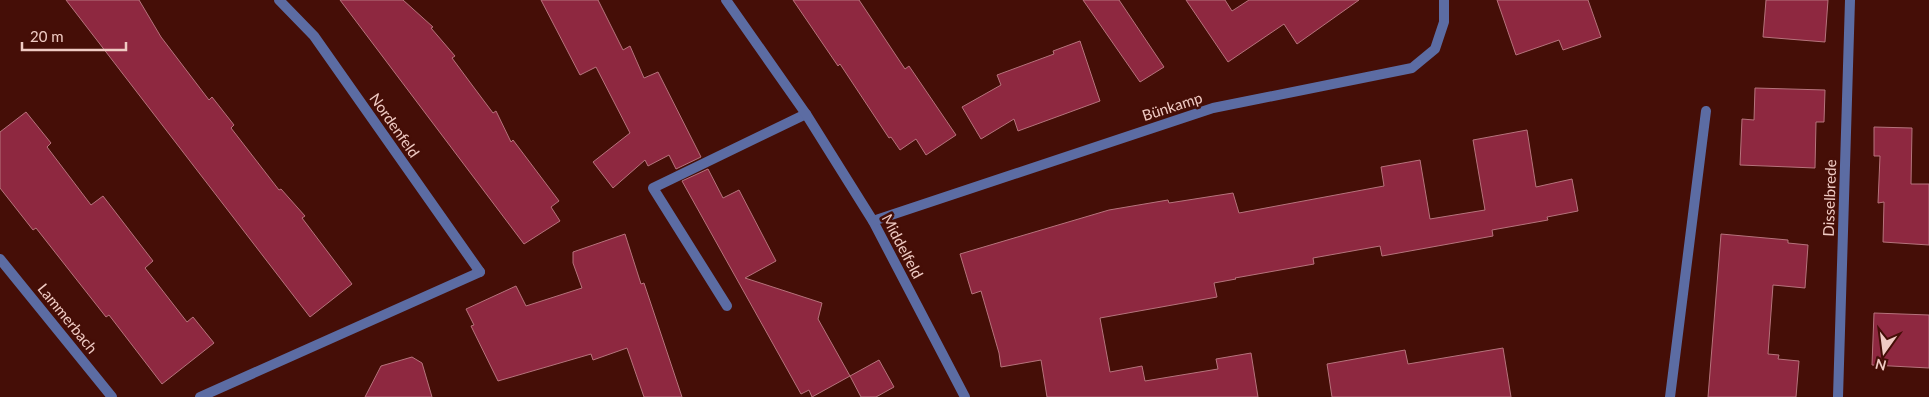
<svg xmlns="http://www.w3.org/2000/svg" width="1929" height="397" font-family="Lato,sans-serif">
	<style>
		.building { fill: #8e2840; stroke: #b6737c }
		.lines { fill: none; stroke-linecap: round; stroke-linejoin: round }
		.service { stroke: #5c6ca3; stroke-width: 10 }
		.minor { stroke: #5c6ca3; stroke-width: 10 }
		.labels { text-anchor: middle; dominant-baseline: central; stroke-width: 5; stroke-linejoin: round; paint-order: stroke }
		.street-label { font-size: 15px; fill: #f0cbc4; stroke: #450e07 }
	</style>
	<rect width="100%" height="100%" fill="#450e07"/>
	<!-- building -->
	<g class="building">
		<polygon points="66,0 139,0 161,37 209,100 212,97 234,125 231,128 279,190 281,189 305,216 302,218 352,284 310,317"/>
		<polygon points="340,0 403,0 433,27 431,28 455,56 452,58 472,85 493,113 496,111 511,142 513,140 559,201 551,207 560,221 524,244"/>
		<polygon points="541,0 598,0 623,50 630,46 644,78 658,72 701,157 676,169 669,155 648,166 645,160 613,188 593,162 630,133 596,67 580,75"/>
		<polygon points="793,0 859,0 905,69 909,66 956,135 926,155 916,139 900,150 891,137 889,138 840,64 838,66"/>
		<polygon points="1083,0 1119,0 1164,67 1140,82"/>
		<polygon points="1186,0 1225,0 1232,11 1249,0 1359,0 1297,44 1284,24 1228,62"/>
		<polygon points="1497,0 1588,0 1601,37 1563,50 1559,40 1516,55"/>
		<polygon points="1766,0 1828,0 1825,42 1763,37"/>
		<polygon points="1080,41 1100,101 1018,131 1014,119 981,139 962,107 1001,85 997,75 1054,54 1053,51"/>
		<polygon points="1755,88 1825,90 1824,122 1816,122 1815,168 1740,165 1742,119 1754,120"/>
		<polygon points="26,112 51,143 47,147 91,205 103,196 153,261 145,268 187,322 193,317 214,343 162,384 109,315 106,317 36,228 33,230 0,188 0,132"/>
		<polygon points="1874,127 1912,128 1911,184 1929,184 1929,245 1883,242 1884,202 1878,203 1880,156 1874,156"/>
		<polygon points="1527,130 1536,187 1572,179 1578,211 1547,217 1548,220 1492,230 1493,236 1382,256 1380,246 1313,258 1314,264 1235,278 1236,279 1214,283 1217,297 1100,318 1110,372 1142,366 1145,381 1218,369 1216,359 1251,353 1258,397 1047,397 1041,360 1001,367 999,353 981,291 972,294 960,254 1109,210 1168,200 1169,203 1233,193 1239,213 1384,186 1381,167 1420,160 1430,219 1485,210 1473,140"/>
		<polygon points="708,169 723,198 739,190 776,261 745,278 822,303 818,319 850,376 812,397 809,390 801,394 682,181"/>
		<polygon points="625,234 641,284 644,283 682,397 644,397 627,348 593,360 591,354 498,381 471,326 474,325 466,309 516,286 526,306 582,288 573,263 573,252"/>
		<polygon points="1721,234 1788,240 1788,243 1808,245 1805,288 1773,285 1768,354 1779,355 1778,359 1799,361 1796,397 1708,397"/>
		<polygon points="1874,313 1929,315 1929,368 1872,365"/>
		<polygon points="1503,348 1511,397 1332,397 1327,364 1405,350 1408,364"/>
		<polygon points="412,357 422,363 432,397 365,397 381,366"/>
		<polygon points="879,360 894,387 876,397 861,397 850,376"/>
	</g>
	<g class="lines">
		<!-- service -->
		<g class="service">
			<polyline points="727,306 653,188 806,114"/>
			<polyline points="200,397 480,272"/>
			<polyline points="1670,397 1706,111"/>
		</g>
		<!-- minor -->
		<g class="minor">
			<polyline points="279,0 314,36 480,272"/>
			<polyline points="726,0 806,114 873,221 965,397"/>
			<polyline points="873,221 1213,108 1412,68 1435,49 1444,22 1444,0"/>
			<polyline points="0,259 112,397"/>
			<polyline points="1838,397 1850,0"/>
		</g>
	</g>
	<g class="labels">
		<!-- street labels -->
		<g class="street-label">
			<text transform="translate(1172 106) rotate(-18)">Bünkamp</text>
			<text transform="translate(395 125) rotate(55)">Nordenfeld</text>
			<text transform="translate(1829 198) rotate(-88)">Disselbrede</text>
			<text transform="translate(903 246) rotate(62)">Middelfeld</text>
			<text transform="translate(68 318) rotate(51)">Lammerbach</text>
		</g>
	</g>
	<!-- north arrow -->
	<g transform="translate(1884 352) rotate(194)" stroke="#450e07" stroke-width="4" paint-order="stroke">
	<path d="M0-4L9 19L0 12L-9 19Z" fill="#f0cbc4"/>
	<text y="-8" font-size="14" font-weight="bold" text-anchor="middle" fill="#f0cbc4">N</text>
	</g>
	<!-- scale -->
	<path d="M22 42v8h104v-8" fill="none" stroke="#f0cbc4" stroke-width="2.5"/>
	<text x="30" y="42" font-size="15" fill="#f0cbc4" stroke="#450e07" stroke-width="4" paint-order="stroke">20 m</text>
</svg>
